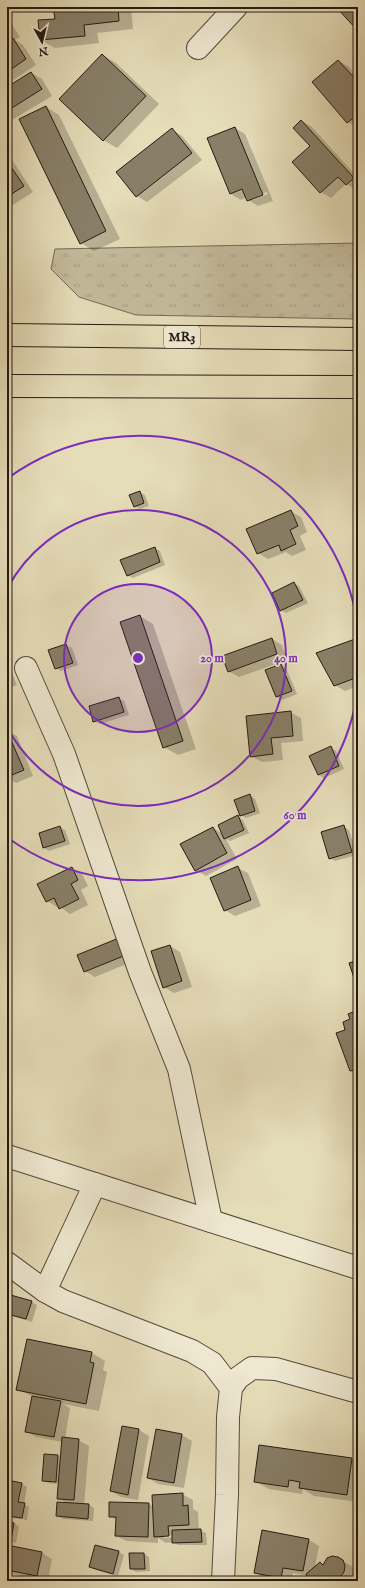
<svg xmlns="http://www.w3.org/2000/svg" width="365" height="1588" font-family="'IM FELL English',serif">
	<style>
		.grass { fill: url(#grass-tufts); stroke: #746b56 }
		.shadow { fill: #0003; fill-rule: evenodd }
		.building { fill: #887f68; stroke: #241b11 }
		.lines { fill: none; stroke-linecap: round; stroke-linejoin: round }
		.minor-casing { stroke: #544b3b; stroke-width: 24 }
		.highway-casing { stroke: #241b11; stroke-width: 24 }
		.minor { stroke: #eee8d1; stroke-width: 22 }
		.highway { stroke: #e5dcb8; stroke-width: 22 }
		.ring { fill: none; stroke: #7b2cbf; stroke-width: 2 }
		.labels { text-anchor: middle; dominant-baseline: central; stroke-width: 3.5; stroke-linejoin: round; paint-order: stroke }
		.shield { fill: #eee8d1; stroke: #61584b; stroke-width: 1 }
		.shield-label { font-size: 13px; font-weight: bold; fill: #241b11 }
		.centre { fill: #7b2cbf; stroke: #eee8d1; stroke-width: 2 }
		.ring-label { font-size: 12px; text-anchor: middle; font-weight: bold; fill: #7b2cbf; stroke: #eee8d1; stroke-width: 3.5; stroke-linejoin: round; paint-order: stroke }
	</style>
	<defs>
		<pattern id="grass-tufts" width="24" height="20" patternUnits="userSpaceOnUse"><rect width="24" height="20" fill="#c4bb9c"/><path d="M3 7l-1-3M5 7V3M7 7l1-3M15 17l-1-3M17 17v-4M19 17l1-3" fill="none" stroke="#a8a085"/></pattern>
	</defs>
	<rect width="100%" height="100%" fill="#e5dcb8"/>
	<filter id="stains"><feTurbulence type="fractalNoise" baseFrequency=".005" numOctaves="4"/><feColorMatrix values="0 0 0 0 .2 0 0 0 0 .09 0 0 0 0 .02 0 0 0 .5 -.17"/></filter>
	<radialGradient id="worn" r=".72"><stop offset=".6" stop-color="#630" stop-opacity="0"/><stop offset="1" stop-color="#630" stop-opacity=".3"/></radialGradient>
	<!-- grass -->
	<polygon class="grass" points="358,243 358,319 136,315 79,297 51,269 55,249"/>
	<!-- shadow -->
	<g class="shadow">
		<polygon points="54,7 131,7 133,29 97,33 99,43 55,48 41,40 56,20"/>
		<polygon points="7,17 20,37 15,40 23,45 36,65 7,84"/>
		<polygon points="102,55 116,63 159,104 117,148 103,140"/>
		<polygon points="339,61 349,67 358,78 358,128 348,122 314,82"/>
		<polygon points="31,73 42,79 52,96 7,123 7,88"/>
		<polygon points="46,107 59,115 120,239 94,251 81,243"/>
		<polygon points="302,121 312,127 358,178 357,190 346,184 331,198 321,192 312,146"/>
		<path d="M 235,128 L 245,134 L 273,201 L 258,206 L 248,200 L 247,197 L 241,200 L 231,194 ZM 267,192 L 268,194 L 253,200 L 253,198 Z"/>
		<polygon points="172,130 182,136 202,160 147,202 137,196 118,172"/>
		<polygon points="7,152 33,192 10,207 7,205"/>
		<polygon points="139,492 145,495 149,506 140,509 134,506"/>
		<polygon points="290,511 301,517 307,532 300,536 306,550 292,556 286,552 268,559 258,553"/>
		<polygon points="154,548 160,551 165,565 133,578 127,575"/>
		<polygon points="294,583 299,586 308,603 286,613 281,610"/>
		<polygon points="140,616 153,624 196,749 178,755 164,747"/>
		<polygon points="272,639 282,645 287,660 239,677 228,671"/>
		<polygon points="358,639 358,686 345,691 335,685"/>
		<polygon points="66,645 72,648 78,665 61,671 56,668"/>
		<polygon points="281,665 286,668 297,694 282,700 277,697 266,671"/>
		<polygon points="7,667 11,670 17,685 7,689"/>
		<polygon points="119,698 124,701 129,715 100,724 94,721"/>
		<polygon points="290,712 301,718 303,741 281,743 283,760 262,762 251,756"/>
		<polygon points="7,731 17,736 33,776 16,783 7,777"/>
		<polygon points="331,748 336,751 344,769 324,778 319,775"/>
		<polygon points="250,795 255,799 260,813 246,818 241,815"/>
		<polygon points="238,817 243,820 249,833 230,841 226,839 237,859 206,876 196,870 182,845 213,828 223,834"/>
		<polygon points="60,827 65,830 70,844 49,851 44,848"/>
		<polygon points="344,827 349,830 357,855 335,861 330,858"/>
		<polygon points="72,868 82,874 88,886 81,890 88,905 70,914 59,906 57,907 47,901"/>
		<polygon points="238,868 248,873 261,906 235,916 225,910"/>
		<polygon points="119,939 136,960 95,977 85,971"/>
		<polygon points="170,946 180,952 192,987 174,993 164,987"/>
		<polygon points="358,1011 358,1075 351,1071 347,1030 352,1020"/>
		<polygon points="7,1295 32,1302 37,1305 32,1322 7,1314"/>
		<polygon points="92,1353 105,1361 103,1370 107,1372 99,1411 63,1404 70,1408 65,1439 78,1440 89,1446 84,1505 89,1505 94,1508 93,1521 63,1519 57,1516 67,1503 58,1498 59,1484 48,1483 43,1480 58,1456 62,1458 63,1442 36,1437 26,1431 33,1397 18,1389"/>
		<polygon points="123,1427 139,1430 149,1436 138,1500 121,1497 111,1491"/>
		<polygon points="156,1430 182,1435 192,1441 184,1488 158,1484 148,1478"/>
		<polygon points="260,1446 352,1459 358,1463 358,1502 314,1496 303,1489 302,1494 269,1489 255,1481"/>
		<polygon points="7,1483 21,1483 27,1487 24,1504 29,1507 27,1520 7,1517"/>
		<path d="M 182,1494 L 193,1500 L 193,1509 L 198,1512 L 199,1530 L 206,1533 L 207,1545 L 178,1545 L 173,1542 L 166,1543 L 158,1538 L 158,1543 L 127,1541 L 116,1536 L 117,1520 L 110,1516 L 149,1504 L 154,1507 ZM 174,1535 L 174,1537 L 164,1538 L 164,1536 Z"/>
		<polygon points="7,1522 14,1523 19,1527 16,1543 7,1541"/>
		<path d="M 309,1540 L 319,1546 L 315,1567 L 320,1563 L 324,1565 L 338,1558 L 353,1567 L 355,1572 L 354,1578 L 350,1581 L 280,1581 L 265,1578 L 255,1572 ZM 293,1573 L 309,1576 L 303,1581 L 292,1580 Z"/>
		<polygon points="7,1546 42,1553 52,1559 48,1581 7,1573"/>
		<polygon points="119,1552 124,1555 118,1576 96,1570 90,1567"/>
		<polygon points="144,1554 149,1557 150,1571 136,1572 131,1569"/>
	</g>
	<!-- building -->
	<g class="building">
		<polygon points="53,7 118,7 119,21 84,25 85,36 40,40 38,20 55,19"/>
		<polygon points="336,7 358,7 358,31"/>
		<polygon points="13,38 26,59 7,72 7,42"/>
		<polygon points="102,54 146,96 103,141 59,99"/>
		<polygon points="338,60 358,82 358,114 347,123 312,82"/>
		<polygon points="31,72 42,89 7,111 7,87"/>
		<polygon points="46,106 106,231 80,244 19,119"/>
		<polygon points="301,120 354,178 346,185 338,177 320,193 292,162 310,146 293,128"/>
		<polygon points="235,127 263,195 247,201 242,189 230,194 207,138"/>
		<polygon points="172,128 192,153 136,197 116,172"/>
		<polygon points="7,161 24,186 7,197"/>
		<polygon points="140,491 144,503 134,507 129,495"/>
		<polygon points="291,510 298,526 290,530 296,544 281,551 279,545 257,554 246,529"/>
		<polygon points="155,547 160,562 127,576 120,560"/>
		<polygon points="294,582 303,600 280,611 272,593"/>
		<polygon points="140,615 183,741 163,748 120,622"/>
		<polygon points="272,638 277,654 228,672 222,656"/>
		<polygon points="358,638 358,677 334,686 316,653"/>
		<polygon points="66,644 73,663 55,669 48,650"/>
		<polygon points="281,664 292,691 276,697 265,670"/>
		<polygon points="119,697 124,712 93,722 89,706"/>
		<polygon points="291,711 293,736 271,738 273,754 250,757 246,716"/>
		<polygon points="7,731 24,770 7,777"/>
		<polygon points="331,746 339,766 318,775 309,756"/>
		<polygon points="250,794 255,811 240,816 234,800"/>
		<polygon points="238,815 244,830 224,839 218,825"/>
		<polygon points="344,825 352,852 329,859 321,832"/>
		<polygon points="60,826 65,841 43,848 39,833"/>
		<polygon points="213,827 227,853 195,871 180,844"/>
		<polygon points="238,866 251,900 224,911 210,878"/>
		<polygon points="72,867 78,880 71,884 79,899 59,909 54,898 46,902 37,884"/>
		<polygon points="119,938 126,955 84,972 77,955"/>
		<polygon points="170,945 182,981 163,988 151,951"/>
		<polygon points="358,960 358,990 349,963"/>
		<polygon points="358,1010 358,1069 350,1071 336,1033 345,1030 343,1022 350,1019 348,1014"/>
		<polygon points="7,1294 32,1301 26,1319 7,1314"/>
		<polygon points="27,1339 92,1352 90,1362 94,1363 86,1404 16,1390"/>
		<polygon points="32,1396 61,1401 54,1437 25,1432"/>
		<polygon points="122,1426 139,1429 128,1495 110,1491"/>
		<polygon points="156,1429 182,1434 174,1483 147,1478"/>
		<polygon points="62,1437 79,1439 74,1500 57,1499"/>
		<polygon points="259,1445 352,1458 347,1495 299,1488 300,1482 289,1480 288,1487 254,1482"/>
		<polygon points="44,1454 58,1455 56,1482 42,1481"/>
		<polygon points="7,1480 22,1483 18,1502 25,1503 22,1518 7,1516"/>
		<polygon points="183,1493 183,1506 188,1505 189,1525 168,1526 169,1536 154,1537 152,1495"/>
		<polygon points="57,1502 89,1504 88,1519 56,1516"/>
		<polygon points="109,1502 149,1503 148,1537 115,1536 116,1517 109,1517"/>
		<polygon points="7,1521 14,1523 11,1540 7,1540"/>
		<polygon points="201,1529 202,1542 172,1543 172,1530"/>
		<polygon points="262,1530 309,1539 303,1571 283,1568 281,1578 254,1573"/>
		<polygon points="7,1545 42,1552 37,1576 7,1570"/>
		<polygon points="95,1545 119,1551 113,1574 89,1567"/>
		<polygon points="129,1553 144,1553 145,1569 130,1569"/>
		<polygon points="332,1556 338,1557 343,1560 345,1566 344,1572 341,1576 332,1581 282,1581 283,1578 302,1580 307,1576 306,1574 320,1562 323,1565 327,1558"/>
	</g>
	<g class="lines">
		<!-- minor casing -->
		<g class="minor-casing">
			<g id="minor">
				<polyline points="198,48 236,7"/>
				<polyline points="26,668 64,754 140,972 179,1069 211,1221"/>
				<polyline points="7,1156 358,1268"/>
				<polyline points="7,1263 45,1291 63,1301 192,1351 212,1363 231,1388"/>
				<polyline points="45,1291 95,1184"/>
				<polyline points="223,1581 227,1495 228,1417 231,1388 238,1378 252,1368 276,1369 358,1392"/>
			</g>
		</g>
		<!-- highway casing -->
		<g class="highway-casing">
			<g id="highway">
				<polyline points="7,335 358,339"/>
				<polyline points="7,386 358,387"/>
			</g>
		</g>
		<!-- minor -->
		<use href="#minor" class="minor"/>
		<!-- highway -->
		<use href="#highway" class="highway"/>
	</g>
	<!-- distance rings -->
	<circle cx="138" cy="658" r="74" fill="#7b2cbf" fill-opacity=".12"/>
	<g class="ring">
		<circle cx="138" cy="658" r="74"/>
		<path d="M7 589A148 148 0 1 1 7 727"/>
		<path d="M358 689A222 222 0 0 1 8 838M8 478A222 222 0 0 1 358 627"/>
	</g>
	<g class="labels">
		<!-- shield labels -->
		<rect class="shield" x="164" y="326" width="36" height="22" rx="3"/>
		<g class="shield-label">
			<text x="182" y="337">MR3</text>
		</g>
	</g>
	<circle cx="138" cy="658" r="6" class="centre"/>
	<g class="ring-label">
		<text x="212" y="662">20 m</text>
		<text x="286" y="662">40 m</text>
		<text x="295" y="819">60 m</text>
	</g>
	<!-- margin -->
	<rect width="365" height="1588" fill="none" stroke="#e5dcb8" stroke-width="24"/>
	<rect x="8" y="8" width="349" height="1572" fill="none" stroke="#241b11" stroke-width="2"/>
	<rect x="12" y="12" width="341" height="1564" fill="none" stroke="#241b11"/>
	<!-- north arrow -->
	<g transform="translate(42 42) rotate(172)" stroke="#eee8d1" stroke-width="3" paint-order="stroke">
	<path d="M0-3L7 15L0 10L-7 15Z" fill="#241b11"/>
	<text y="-6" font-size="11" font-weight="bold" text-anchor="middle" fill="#241b11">N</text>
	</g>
	<rect width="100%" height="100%" filter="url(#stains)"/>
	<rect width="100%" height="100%" fill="url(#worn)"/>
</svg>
